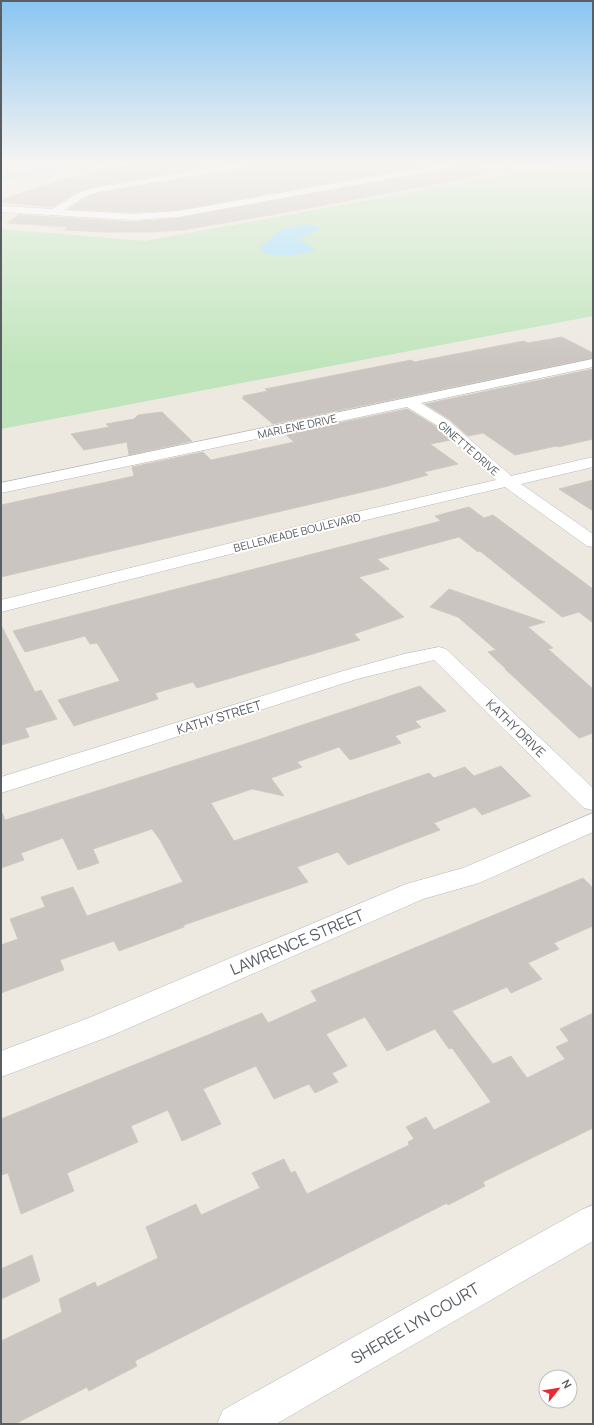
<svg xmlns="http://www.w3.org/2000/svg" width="594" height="1425" font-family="Manrope,sans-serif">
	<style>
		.green { fill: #c0e5bc }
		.water { fill: #9edfff }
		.building { fill: #cac5c0; stroke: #d1cabf }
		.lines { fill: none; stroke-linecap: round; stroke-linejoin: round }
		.street-casing { stroke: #b4b8bc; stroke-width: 1 }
		.street { fill: #fff; fill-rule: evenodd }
		.labels { text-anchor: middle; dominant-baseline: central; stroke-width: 4; stroke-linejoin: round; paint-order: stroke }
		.far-street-label { font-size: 11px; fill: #595e62; stroke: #fff }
		.street-label { font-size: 13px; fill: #595e62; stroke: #fff }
		.near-street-label { font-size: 16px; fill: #595e62; stroke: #fff }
	</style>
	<rect width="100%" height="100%" fill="#ede9e1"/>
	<!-- green -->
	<polygon class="green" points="561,165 593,165 593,316 1,429 1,229 145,241"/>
	<!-- water -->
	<g class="water">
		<polygon points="21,165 100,165 1,180 1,168"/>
		<path d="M 308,224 L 319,226 L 321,229 L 299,239 L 316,250 C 303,255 271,259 259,250 C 275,232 283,226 308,224 Z"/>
	</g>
	<!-- building -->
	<g class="building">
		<polygon points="128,165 218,165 93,187 77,192 53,207 1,202 1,200 64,179 95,174 89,171"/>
		<polygon points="251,165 429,165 178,210 134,212 69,209 85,198 98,193 246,168"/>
		<polygon points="460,165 480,165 481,175 288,212 183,230 150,232 103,232 65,230 68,227 7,223 19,215 134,222 178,218 455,168"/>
		<polygon points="562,337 593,353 593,358 273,424 242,398 244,398 243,396 268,391 265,389 411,360 414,362 524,341 528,343"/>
		<polygon points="593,369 593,439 558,447 556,446 515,455 483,433 468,436 449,419 425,404"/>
		<polygon points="407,409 437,427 451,440 430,444 458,464 424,472 428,475 384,487 1,577 1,505 134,476 132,467 203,452 211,460 294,442 285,434"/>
		<polygon points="162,412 192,441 129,455 127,442 84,450 71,434 109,427 106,424 134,419 138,415"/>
		<polygon points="593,480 593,511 559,489"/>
		<polygon points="469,507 484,518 493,515 593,589 593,623 579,612 562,617 480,551 478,552 459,537 377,559 389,569 359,577 404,617 354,634 360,640 197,688 193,682 155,693 158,699 74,726 58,700 120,681 97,643 90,644 85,636 25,652 13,631 441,521 435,516"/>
		<polygon points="449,589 545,622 528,627 553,648 548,649 593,689 593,733 579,738 505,669 506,669 488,652 496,650 458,617 430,607"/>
		<polygon points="1,625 35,692 41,690 57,719 25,728 29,737 1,745"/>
		<polygon points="420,686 446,711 415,721 421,727 395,736 401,743 350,760 339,747 297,762 302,767 271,778 284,796 252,789 211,803 234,841 429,773 434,778 465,767 474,776 501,766 531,796 482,815 475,807 434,823 440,830 348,865 338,852 297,867 308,882 184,925 184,927 119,951 114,941 60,960 64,970 1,993 1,945 18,939 10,919 45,907 41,897 73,887 87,916 183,882 160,840 152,829 93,849 99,863 78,870 63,838 21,853 24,860 1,868 1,810 5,820 245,744"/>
		<polygon points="583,878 593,888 593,926 554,943 559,949 528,963 542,979 511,993 507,987 452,1011 493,1064 511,1056 527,1078 565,1059 556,1047 569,1041 560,1029 593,1013 593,1128 483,1182 485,1186 448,1205 447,1203 135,1361 137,1366 89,1391 87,1387 15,1424 1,1424 1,1341 62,1312 59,1299 95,1282 97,1287 158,1258 146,1227 196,1204 201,1215 260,1188 252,1173 284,1159 291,1173 295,1171 307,1194 409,1145 408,1142 414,1139 406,1127 426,1117 434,1130 491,1102 452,1048 449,1049 435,1029 387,1051 365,1017 326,1034 347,1066 332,1073 338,1082 315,1093 309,1084 274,1099 256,1066 203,1089 221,1124 182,1141 168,1110 131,1126 138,1142 67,1173 74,1191 21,1214 8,1173 1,1175 1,1119 262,1013 268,1023 317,1001 311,991"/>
		<polygon points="32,1255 40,1281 1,1299 1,1269"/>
	</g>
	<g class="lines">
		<!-- street casing -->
		<g class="street-casing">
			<g id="street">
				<polygon points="229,165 250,165 246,167 98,192 84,197 64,210 134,214 178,211 439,165 459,165 455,167 178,217 134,220 1,212 1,206 53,209 78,193 93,188"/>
				<polygon points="593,359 593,367 421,403 448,420 511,476 593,457 593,467 521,484 593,534 593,547 587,546 505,487 349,524 1,612 1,600 348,514 496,480 438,426 407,407 1,493 1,483"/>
				<polygon points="439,647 446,649 593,788 593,810 584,808 434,660 357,679 1,793 1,777 343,671 404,654"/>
				<polygon points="593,813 593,832 479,883 423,899 113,1035 1,1077 1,1051 91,1017 406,884 463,868"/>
				<polygon points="593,1205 593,1241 276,1424 217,1424 223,1410 581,1210"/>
			</g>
		</g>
		<!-- street -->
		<use href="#street" class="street"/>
	</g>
	<!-- sky -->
	<linearGradient id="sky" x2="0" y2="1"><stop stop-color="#8ac5f1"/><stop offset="0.45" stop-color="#f7f5f2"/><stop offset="1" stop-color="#f7f5f2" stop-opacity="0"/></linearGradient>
	<rect width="594" height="365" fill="url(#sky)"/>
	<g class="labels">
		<!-- far-street labels -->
		<g class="far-street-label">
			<text transform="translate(297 426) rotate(-12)">MARLENE DRIVE</text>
			<text transform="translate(469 448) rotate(41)">GINETTE DRIVE</text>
			<text transform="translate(297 532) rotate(-14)">BELLEMEADE BOULEVARD</text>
		</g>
		<!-- street labels -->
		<g class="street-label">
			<text transform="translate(219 717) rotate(-17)">KATHY STREET</text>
			<text transform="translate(516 728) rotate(44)">KATHY DRIVE</text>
		</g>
		<!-- near-street labels -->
		<g class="near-street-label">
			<text transform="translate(297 942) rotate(-23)">LAWRENCE STREET</text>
			<text transform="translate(415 1323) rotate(-30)">SHEREE LYN COURT</text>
		</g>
	</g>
	<!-- border -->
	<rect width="594" height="1425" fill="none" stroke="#595e62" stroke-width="4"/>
	<!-- north arrow -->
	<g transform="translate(558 1389) rotate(60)"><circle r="19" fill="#ffffff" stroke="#bdbfc0"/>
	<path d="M0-3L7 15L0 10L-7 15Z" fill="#eb282d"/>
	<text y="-6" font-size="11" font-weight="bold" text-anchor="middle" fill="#595e62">N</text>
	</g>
</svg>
